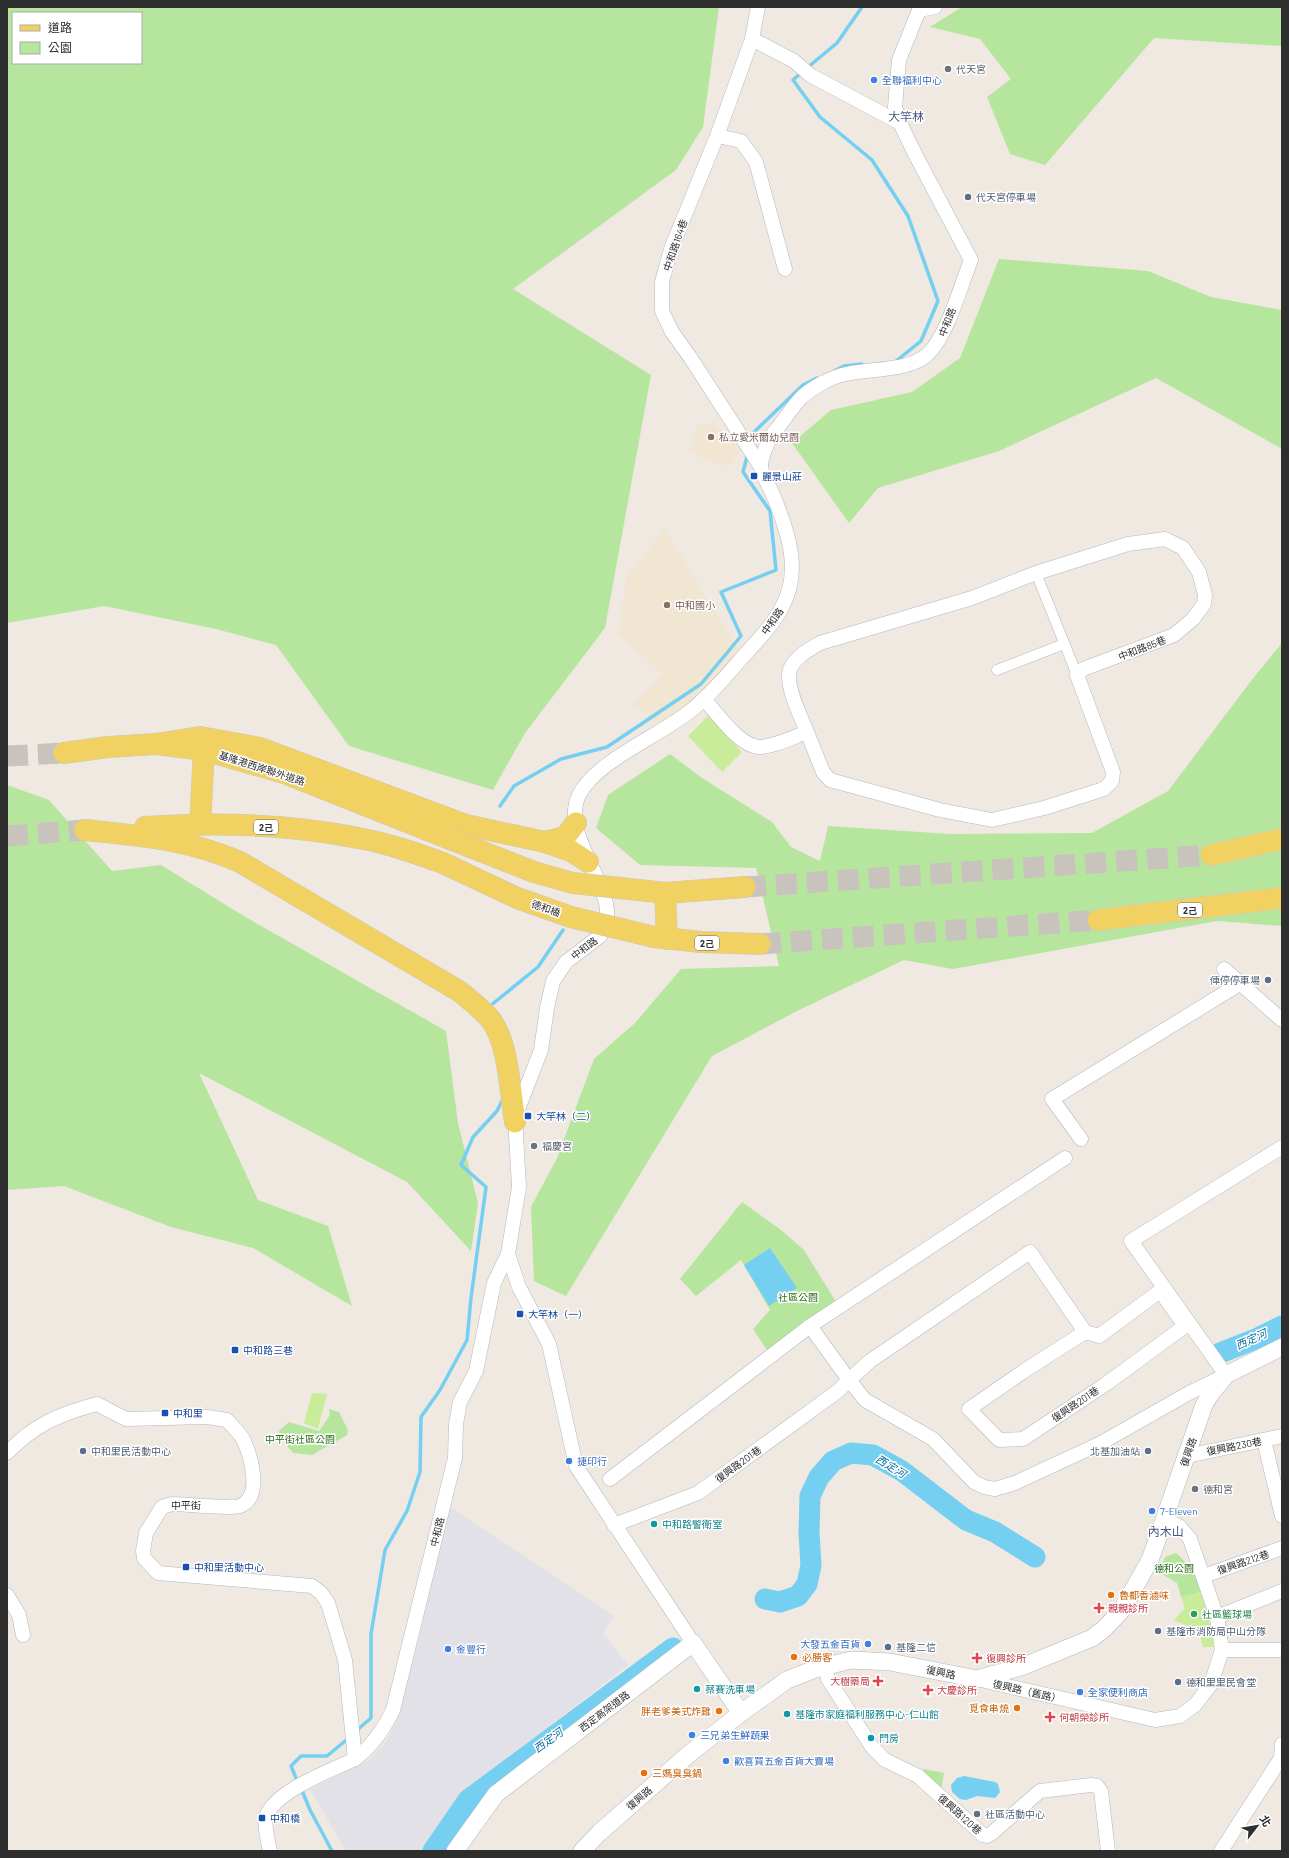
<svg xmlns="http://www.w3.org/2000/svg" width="1289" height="1858" font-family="Barlow,'Noto Sans TC',sans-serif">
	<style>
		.industrial { fill: #e3e1e8 }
		.education { fill: #f0e6d1 }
		.green { fill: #b6e59e; fill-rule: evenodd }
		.pitch { fill: #c9ec9a }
		.water { fill: #75cff0 }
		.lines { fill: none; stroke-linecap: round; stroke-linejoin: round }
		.stream { stroke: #75cff0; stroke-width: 3.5 }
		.river { stroke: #75cff0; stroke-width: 21 }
		.primary-tunnel { stroke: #c8c4bd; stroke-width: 21; stroke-dasharray: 21 10; stroke-linecap: butt }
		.pedestrian-casing { stroke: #b4b7c1; stroke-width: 11 }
		.minor-casing { stroke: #b4b7c1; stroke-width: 15 }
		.tertiary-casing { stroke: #b4b7c1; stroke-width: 18 }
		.primary-casing { stroke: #c9c9c9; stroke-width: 22 }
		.pedestrian { stroke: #fff; stroke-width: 10 }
		.minor { stroke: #fff; stroke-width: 14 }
		.tertiary { stroke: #fff; stroke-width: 17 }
		.primary { stroke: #f2d163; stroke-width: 21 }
		.primary-bridge-casing { stroke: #c9c9c9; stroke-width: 22; stroke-linecap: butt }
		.primary-bridge { stroke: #f2d163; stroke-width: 21 }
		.worship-dot { fill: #6b7280; stroke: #fff; stroke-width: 1.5 }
		.shop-dot { fill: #3f7fe0; stroke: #fff; stroke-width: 1.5 }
		.service-dot { fill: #5c6f8a; stroke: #fff; stroke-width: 1.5 }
		.education-dot { fill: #8d6e63; stroke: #fff; stroke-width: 1.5 }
		.transit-dot { fill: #1a4fb4; stroke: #fff; stroke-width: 1.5 }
		.culture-dot { fill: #0f9aa8; stroke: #fff; stroke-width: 1.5 }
		.food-dot { fill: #e8710a; stroke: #fff; stroke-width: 1.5 }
		.health-dot { fill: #e0444e; stroke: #fff; stroke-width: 1.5 }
		.leisure-dot { fill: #2e9e5b; stroke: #fff; stroke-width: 1.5 }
		.labels { text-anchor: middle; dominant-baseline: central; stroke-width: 3; stroke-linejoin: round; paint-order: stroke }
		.shield { fill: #fff; stroke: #6d6d6d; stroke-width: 1 }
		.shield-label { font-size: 9px; font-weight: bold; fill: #2e2e2e }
		.worship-label { font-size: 10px; fill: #5b616d; stroke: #fff; text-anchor: start }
		.shop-label { font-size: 10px; fill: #366cbe; stroke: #fff; text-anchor: start }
		.service-label { font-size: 10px; fill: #4e5e75; stroke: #fff; text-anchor: start }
		.street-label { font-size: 10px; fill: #2e2e2e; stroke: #fff }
		.education-label { font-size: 10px; fill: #785e54; stroke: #fff; text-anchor: start }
		.transit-label { font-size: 10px; fill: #164399; stroke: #fff; text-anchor: start }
		.park-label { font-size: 10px; fill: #2c6e1b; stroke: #fff }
		.culture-label { font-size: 10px; fill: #0d838f; stroke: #fff; text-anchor: start }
		.food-label { font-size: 10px; fill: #c56008; stroke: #fff; text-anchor: start }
		.health-label { font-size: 10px; fill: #be3a42; stroke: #fff; text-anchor: start }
		.leisure-label { font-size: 10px; fill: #27864d; stroke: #fff; text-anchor: start }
		.water-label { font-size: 11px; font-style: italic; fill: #0d6fa3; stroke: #fff }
		.quarter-label { font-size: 12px; fill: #4d5680; stroke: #fff }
	</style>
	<rect width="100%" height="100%" fill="#efe9e1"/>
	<!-- industrial -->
	<polygon class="industrial" points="450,1507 614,1616 603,1633 628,1665 508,1758 436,1851 346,1851 310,1789 368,1761 384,1745 393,1729"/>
	<!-- education -->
	<g class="education">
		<polygon points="713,424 740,449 732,465 718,465 688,451 699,425"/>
		<polygon points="665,529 738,649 732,654 735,657 700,694 685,707 654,726 647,714 632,704 663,673 618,634 627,577"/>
	</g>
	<!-- green -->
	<g class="green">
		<path d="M 7,7 L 719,7 L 703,127 L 676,170 L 513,289 L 651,375 L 605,628 L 525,733 L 493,790 L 349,746 L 276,645 L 216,629 L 104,606 L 7,623 ZM 13,13 L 141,13 L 141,63 L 13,63 Z"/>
		<polygon points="962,7 1282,7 1282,46 1154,38 1045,165 1010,154 987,97 1011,79 980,39 930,27"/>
		<polygon points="999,259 1148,271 1211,297 1282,310 1282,449 1156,378 999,451 878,488 849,523 792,443 831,410 912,392 960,358"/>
		<polygon points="1282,643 1282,926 1217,921 953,969 904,960 799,1010 712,1056 566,1296 534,1281 531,1207 557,1158 594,1059 635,1023 681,969 779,966 756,868 640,865 596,828 608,795 670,754 702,778 772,822 791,847 820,861 828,826 950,834 1092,833 1168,791 1254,677"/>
		<polygon points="7,785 49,800 112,871 161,865 247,918 446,1031 458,1123 478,1203 471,1251 407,1182 199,1073 258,1200 328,1226 352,1306 253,1248 171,1227 64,1186 7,1190"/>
		<polygon points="742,1202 781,1230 804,1250 839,1307 771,1356 753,1329 770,1310 741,1260 696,1296 680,1279"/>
		<polygon points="329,1409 339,1412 348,1430 347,1435 312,1455 293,1453 280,1437 279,1431 289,1422 319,1431 330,1415"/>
		<path d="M 1176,1553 C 1189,1564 1196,1576 1201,1592 L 1181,1597 L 1177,1583 L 1159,1572 L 1165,1557 Z"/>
		<polygon points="924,1769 944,1773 940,1796 921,1779"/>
	</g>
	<!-- pitch -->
	<g class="pitch">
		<polygon points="708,716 742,752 722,772 688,736"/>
		<polygon points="312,1393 327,1394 318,1429 304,1423"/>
		<polygon points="1201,1592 1216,1647 1203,1647 1199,1631 1174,1620 1185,1608 1181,1597"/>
	</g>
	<!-- water -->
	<g class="water">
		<polygon points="770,1248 797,1288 769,1306 744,1265"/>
		<polygon points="964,1776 995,1782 998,1784 1000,1792 995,1798 977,1796 966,1800 960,1799 952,1792 951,1785 957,1778"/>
	</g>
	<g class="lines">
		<!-- stream -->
		<g class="stream">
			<polyline points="807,68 837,43 862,7"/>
			<polyline points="802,72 793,80 820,117 872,160 908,216 938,301 921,341 895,362"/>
			<polyline points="834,371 844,366 862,364"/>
			<polyline points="750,443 752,434 803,385 817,378"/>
			<polyline points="500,806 514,786 561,759 607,747 701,684 741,636 721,592 776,570 770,511 743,472 748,453"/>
			<polyline points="490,1006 538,967 563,930"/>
			<polyline points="356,1731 371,1718 371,1634 385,1550 407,1511 420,1472 421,1417 440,1390 467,1340 471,1298 486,1187 461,1165 473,1137 497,1111 502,1101"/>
			<polyline points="298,1783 291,1766 301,1756 327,1756 350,1737"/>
			<polyline points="301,1788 310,1810 332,1851"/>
		</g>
		<!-- river -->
		<g class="river">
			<polyline points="1220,1353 1258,1338 1282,1326"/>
			<polyline points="765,1599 780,1602 798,1596 807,1584 811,1565 809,1533 810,1496 819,1477 833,1461 851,1453 873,1455 902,1471 966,1520 995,1532 1035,1557"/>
			<polyline points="433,1851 468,1800 673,1648"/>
		</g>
		<!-- primary-tunnel -->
		<g class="primary-tunnel">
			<polyline points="7,756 64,753"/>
			<polyline points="7,836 85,830"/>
			<polyline points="745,887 1211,855"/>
			<polyline points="760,944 1098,920"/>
		</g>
		<!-- pedestrian casing -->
		<g class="pedestrian-casing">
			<g id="pedestrian">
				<polyline points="1036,573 1077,675"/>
				<polyline points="997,670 1064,644"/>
			</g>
		</g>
		<!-- minor casing -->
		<g class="minor-casing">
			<g id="minor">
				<polyline points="758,7 752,39 794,61 810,75 900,123"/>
				<polyline points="919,10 935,7"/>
				<polyline points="752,39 717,136 671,249 662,282 662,311 672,332 690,357 761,467"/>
				<polyline points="717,136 741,141 756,162 785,269"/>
				<path d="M 704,699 C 717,713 739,746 759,747 C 774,747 793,737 807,732 C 801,717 783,682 791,667 C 797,656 810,649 820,643 L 972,598 L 1036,573 L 1128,544 L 1165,539 L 1183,548 L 1199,572 L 1205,595 L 1204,604 L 1193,619 L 1174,635 L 1083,669 L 1077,675 L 1113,772 L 1112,781 L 1104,789 L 1044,808 L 992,820 L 940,810 L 830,780 L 823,772 L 807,732"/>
				<polyline points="1224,969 1282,1020"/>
				<polyline points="1081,1139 1052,1099 1241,983"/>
				<polyline points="810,1326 849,1380 870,1361 1030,1252 1085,1332 1024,1371 969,1409 999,1440 1023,1439 1106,1384 1185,1326 1160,1291 1099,1336 1085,1332"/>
				<polyline points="1264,1440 1282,1516"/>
				<path d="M 7,1453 C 34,1425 59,1414 97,1404 L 126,1419 L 207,1417 L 227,1420 C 232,1426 239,1432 243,1439 C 251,1456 263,1497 240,1506 C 234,1509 182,1504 172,1504 L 162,1507 L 146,1533 L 143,1551 L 144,1558 L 158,1573 L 312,1586 L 321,1593 L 328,1603 L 345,1660 L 355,1759"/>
				<polyline points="1187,1456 1282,1436"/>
				<polyline points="610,1479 810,1326 1065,1158"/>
				<polyline points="614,1525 698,1493 838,1391 849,1380 865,1400 933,1439 974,1482 984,1487 995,1489 1015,1483 1101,1443 1189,1393 1226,1375 1131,1241 1282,1147"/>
				<polyline points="1204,1576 1282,1548"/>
				<polyline points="7,1595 19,1615 23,1635"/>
				<polyline points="1217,1617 1282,1591"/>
				<path d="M 693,1643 L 576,1466 L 549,1344 L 519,1287 L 508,1254 L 519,1187 L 515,1117 L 541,1050 L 547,1008 L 553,981 L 566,962 L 600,936 C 630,899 557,840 579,795 C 596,761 659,736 689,712 C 712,694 730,671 749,650 C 761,637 774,623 782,607 C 802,571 788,531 773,495 C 770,487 761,474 761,466 C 761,459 766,446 769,440 C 771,435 776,430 780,425 C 786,417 792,408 799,400 C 809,389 831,377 846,374 C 871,368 908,372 928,354 C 947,336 961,285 971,260 L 914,152 L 900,123 L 895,107 L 899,60 L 919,10"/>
				<polyline points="1222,1650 1282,1650"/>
				<polyline points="825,1666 828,1679 872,1747 885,1760 918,1776 983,1835 987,1836 992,1833 1040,1791 1091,1785 1097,1786 1101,1791 1108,1851"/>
				<polyline points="977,1679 1155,1720 1180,1716 1195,1705 1211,1684 1222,1650 1217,1617 1190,1539 1179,1526 1164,1519"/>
				<path d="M 270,1851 C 268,1841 264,1827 266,1817 C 274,1791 332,1770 355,1759 C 373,1745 383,1730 393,1710 L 455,1458 L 456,1424 L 460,1402 L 476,1371 L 494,1283 L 508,1254"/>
				<polyline points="1221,1851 1281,1758 1282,1744"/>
			</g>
		</g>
		<!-- tertiary casing -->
		<g class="tertiary-casing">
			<g id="tertiary">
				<polyline points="455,1851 496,1794 693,1643 741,1713"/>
				<polyline points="582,1851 599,1833 689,1754 741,1713 787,1680 815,1669 851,1660 890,1662 977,1679 1024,1666 1092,1638 1105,1628 1121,1611 1150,1560 1204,1405 1210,1395 1226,1375 1282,1347"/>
			</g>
		</g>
		<!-- primary casing -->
		<g class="primary-casing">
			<g id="primary">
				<polyline points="156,744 200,737 260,748 466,825 545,842 571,851 588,862"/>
				<polyline points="64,753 108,747 156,744 204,750 284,773 450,839"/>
				<polyline points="200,825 204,750"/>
				<path d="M 145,827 C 216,822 289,824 358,838 C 387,843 415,853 443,863"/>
				<path d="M 85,830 C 141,836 188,839 240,862 L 459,991 C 470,1000 482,1009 491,1020 C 509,1044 510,1093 515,1122"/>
				<polyline points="545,842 565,837 576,823"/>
				<polyline points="1211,855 1282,839"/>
				<polyline points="648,891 665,893 745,887"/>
				<polyline points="665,893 667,939"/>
				<polyline points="1098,920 1282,898"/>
				<polyline points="654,937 701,942 760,944"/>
			</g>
		</g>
		<!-- pedestrian -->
		<use href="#pedestrian" class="pedestrian"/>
		<!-- minor -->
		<use href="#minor" class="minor"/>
		<!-- tertiary -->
		<use href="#tertiary" class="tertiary"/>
		<!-- primary -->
		<use href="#primary" class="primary"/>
		<!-- primary-bridge casing -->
		<g class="primary-bridge-casing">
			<g id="primary-bridge">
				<polyline points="450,839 534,872 573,883 648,891"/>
				<polyline points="443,863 517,898 571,917 654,937"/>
			</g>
		</g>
		<!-- primary-bridge -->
		<use href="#primary-bridge" class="primary-bridge"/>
	</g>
	<!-- markers -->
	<g class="worship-dot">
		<circle cx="948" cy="69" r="4"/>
		<circle cx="534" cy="1146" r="4"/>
		<circle cx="1195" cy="1489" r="4"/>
	</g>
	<g class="shop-dot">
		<circle cx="874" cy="80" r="4"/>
		<circle cx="569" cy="1461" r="4"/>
		<circle cx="1152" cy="1511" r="4"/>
		<circle cx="868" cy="1644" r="4"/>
		<circle cx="448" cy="1649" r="4"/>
		<circle cx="1080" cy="1692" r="4"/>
		<circle cx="692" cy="1735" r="4"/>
		<circle cx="726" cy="1761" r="4"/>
	</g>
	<g class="service-dot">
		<circle cx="968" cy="197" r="4"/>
		<circle cx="1268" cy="980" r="4"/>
		<circle cx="83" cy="1451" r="4"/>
		<circle cx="1148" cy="1451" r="4"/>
		<circle cx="1158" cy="1631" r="4"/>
		<circle cx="888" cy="1647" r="4"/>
		<circle cx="1178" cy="1682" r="4"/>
		<circle cx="977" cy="1814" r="4"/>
	</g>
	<g class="education-dot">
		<circle cx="711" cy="437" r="4"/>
		<circle cx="667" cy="605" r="4"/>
	</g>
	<g class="transit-dot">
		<rect x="750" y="472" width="8" height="8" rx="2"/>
		<rect x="524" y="1112" width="8" height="8" rx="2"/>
		<rect x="516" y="1310" width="8" height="8" rx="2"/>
		<rect x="231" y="1346" width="8" height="8" rx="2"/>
		<rect x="161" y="1409" width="8" height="8" rx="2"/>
		<rect x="182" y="1563" width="8" height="8" rx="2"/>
		<rect x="258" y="1814" width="8" height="8" rx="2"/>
	</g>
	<g class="culture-dot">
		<circle cx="654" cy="1524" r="4"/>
		<circle cx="697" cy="1689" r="4"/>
		<circle cx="787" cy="1714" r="4"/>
		<circle cx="871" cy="1738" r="4"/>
	</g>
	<g class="food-dot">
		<circle cx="1111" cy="1595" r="4"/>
		<circle cx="794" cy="1657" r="4"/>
		<circle cx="1017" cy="1708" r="4"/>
		<circle cx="719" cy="1711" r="4"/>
		<circle cx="644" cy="1773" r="4"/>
	</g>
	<g class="health-dot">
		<path d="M1097 1602h4v4h4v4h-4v4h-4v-4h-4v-4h4z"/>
		<path d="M975 1652h4v4h4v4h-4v4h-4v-4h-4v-4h4z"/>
		<path d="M876 1675h4v4h4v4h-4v4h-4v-4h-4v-4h4z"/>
		<path d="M926 1684h4v4h4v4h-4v4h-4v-4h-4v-4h4z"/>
		<path d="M1048 1711h4v4h4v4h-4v4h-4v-4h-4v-4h4z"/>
	</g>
	<circle class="leisure-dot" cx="1194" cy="1614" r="4"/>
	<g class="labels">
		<!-- shield labels -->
		<g class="shield">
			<rect x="254" y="820" width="24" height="14" rx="3"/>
			<rect x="1178" y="903" width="24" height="14" rx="3"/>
			<rect x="695" y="936" width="24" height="14" rx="3"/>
		</g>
		<g class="shield-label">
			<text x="266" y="827">2己</text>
			<text x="1190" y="910">2己</text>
			<text x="707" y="943">2己</text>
		</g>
		<!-- worship labels -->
		<g class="worship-label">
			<text x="956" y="69">代天宮</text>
			<text x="542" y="1146">福慶宮</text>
			<text x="1203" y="1489">德和宮</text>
		</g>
		<!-- shop labels -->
		<g class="shop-label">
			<text x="882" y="80">全聯福利中心</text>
			<text x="577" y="1461">捷印行</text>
			<text x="1160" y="1511">7-Eleven</text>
			<text x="860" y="1644" text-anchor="end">大發五金百貨</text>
			<text x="456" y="1649">金豐行</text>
			<text x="1088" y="1692">全家便利商店</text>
			<text x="700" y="1735">三兄弟生鮮蔬果</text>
			<text x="734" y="1761">歡喜買五金百貨大賣場</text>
		</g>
		<!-- service labels -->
		<g class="service-label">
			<text x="976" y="197">代天宮停車場</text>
			<text x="1260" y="980" text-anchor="end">俥停停車場</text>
			<text x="91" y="1451">中和里民活動中心</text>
			<text x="1140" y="1451" text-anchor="end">北基加油站</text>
			<text x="1166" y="1631">基隆市消防局中山分隊</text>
			<text x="896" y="1647">基隆二信</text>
			<text x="1186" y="1682">德和里里民會堂</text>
			<text x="985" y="1814">社區活動中心</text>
		</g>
		<!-- street labels -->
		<g class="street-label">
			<text transform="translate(675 245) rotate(-71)">中和路164巷</text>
			<text transform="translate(947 322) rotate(-69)">中和路</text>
			<text transform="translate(772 621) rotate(-55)">中和路</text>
			<text transform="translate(1142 648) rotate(-21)">中和路85巷</text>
			<text transform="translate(262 768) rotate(18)">基隆港西岸聯外道路</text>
			<text transform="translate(546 908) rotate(20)">德和橋</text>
			<text transform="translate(584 948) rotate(-37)">中和路</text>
			<text transform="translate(1075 1404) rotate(-34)">復興路201巷</text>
			<text transform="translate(1234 1446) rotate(-11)">復興路230巷</text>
			<text transform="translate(1188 1452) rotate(-71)">復興路</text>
			<text transform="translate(738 1464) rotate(-36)">復興路201巷</text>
			<text x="186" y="1505">中平街</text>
			<text transform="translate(437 1532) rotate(-76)">中和路</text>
			<text transform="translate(1243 1562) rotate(-19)">復興路212巷</text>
			<text transform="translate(941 1672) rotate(12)">復興路</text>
			<text transform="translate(1027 1691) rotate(13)">復興路（舊路）</text>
			<text transform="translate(604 1711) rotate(-37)">西定高架道路</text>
			<text transform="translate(639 1798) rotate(-41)">復興路</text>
			<text transform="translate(960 1814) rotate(42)">復興路120巷</text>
		</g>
		<!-- education labels -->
		<g class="education-label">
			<text x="719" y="437">私立愛米爾幼兒園</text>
			<text x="675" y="605">中和國小</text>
		</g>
		<!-- transit labels -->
		<g class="transit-label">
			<text x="762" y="476">麗景山莊</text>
			<text x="536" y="1116">大竿林（二）</text>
			<text x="528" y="1314">大竿林（一）</text>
			<text x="243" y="1350">中和路三巷</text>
			<text x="173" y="1413">中和里</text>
			<text x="194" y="1567">中和里活動中心</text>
			<text x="270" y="1818">中和橋</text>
		</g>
		<!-- park labels -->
		<g class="park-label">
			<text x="798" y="1297">社區公園</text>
			<text x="300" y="1439">中平街社區公園</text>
			<text x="1174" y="1568">德和公園</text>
		</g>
		<!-- culture labels -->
		<g class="culture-label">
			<text x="662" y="1524">中和路警衛室</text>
			<text x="705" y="1689">蔡賽洗車場</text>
			<text x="795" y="1714">基隆市家庭福利服務中心-仁山館</text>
			<text x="879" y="1738">門房</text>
		</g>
		<!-- food labels -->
		<g class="food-label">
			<text x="1119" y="1595">魯都香滷味</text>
			<text x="802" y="1657">必勝客</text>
			<text x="1009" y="1708" text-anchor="end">覓食串燒</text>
			<text x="711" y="1711" text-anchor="end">胖老爹美式炸雞</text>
			<text x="652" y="1773">三媽臭臭鍋</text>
		</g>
		<!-- health labels -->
		<g class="health-label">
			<text x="1108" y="1608">親親診所</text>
			<text x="986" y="1658">復興診所</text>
			<text x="870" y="1681" text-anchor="end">大樹藥局</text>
			<text x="937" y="1690">大慶診所</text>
			<text x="1059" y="1717">何朝榮診所</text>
		</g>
		<!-- leisure labels -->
		<g class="leisure-label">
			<text x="1202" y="1614">社區籃球場</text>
		</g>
		<!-- water labels -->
		<g class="water-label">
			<text transform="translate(1251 1339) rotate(-24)">西定河</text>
			<text transform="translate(891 1466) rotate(31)">西定河</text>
			<text transform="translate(548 1740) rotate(-36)">西定河</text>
		</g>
		<!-- quarter labels -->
		<g class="quarter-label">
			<text x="906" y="116">大竿林</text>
			<text x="1166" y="1531">內木山</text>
		</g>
	</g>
	<!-- border -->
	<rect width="1289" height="1858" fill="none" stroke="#2e2e2e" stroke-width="16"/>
	<!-- legend -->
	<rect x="12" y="12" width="130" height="52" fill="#ffffff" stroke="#ababab"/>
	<rect x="20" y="25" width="20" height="6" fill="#f2d163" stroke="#ababab"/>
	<text x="48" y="32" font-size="12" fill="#2e2e2e">道路</text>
	<rect x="20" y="42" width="20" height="12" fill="#b6e59e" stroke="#ababab"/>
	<text x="48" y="52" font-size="12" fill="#2e2e2e">公園</text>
	<!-- north arrow -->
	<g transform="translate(1257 1826) rotate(59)" stroke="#ffffff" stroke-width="3" paint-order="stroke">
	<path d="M0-3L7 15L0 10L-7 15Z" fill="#2e2e2e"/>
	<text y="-6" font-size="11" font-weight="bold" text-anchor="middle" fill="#2e2e2e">北</text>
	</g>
</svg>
